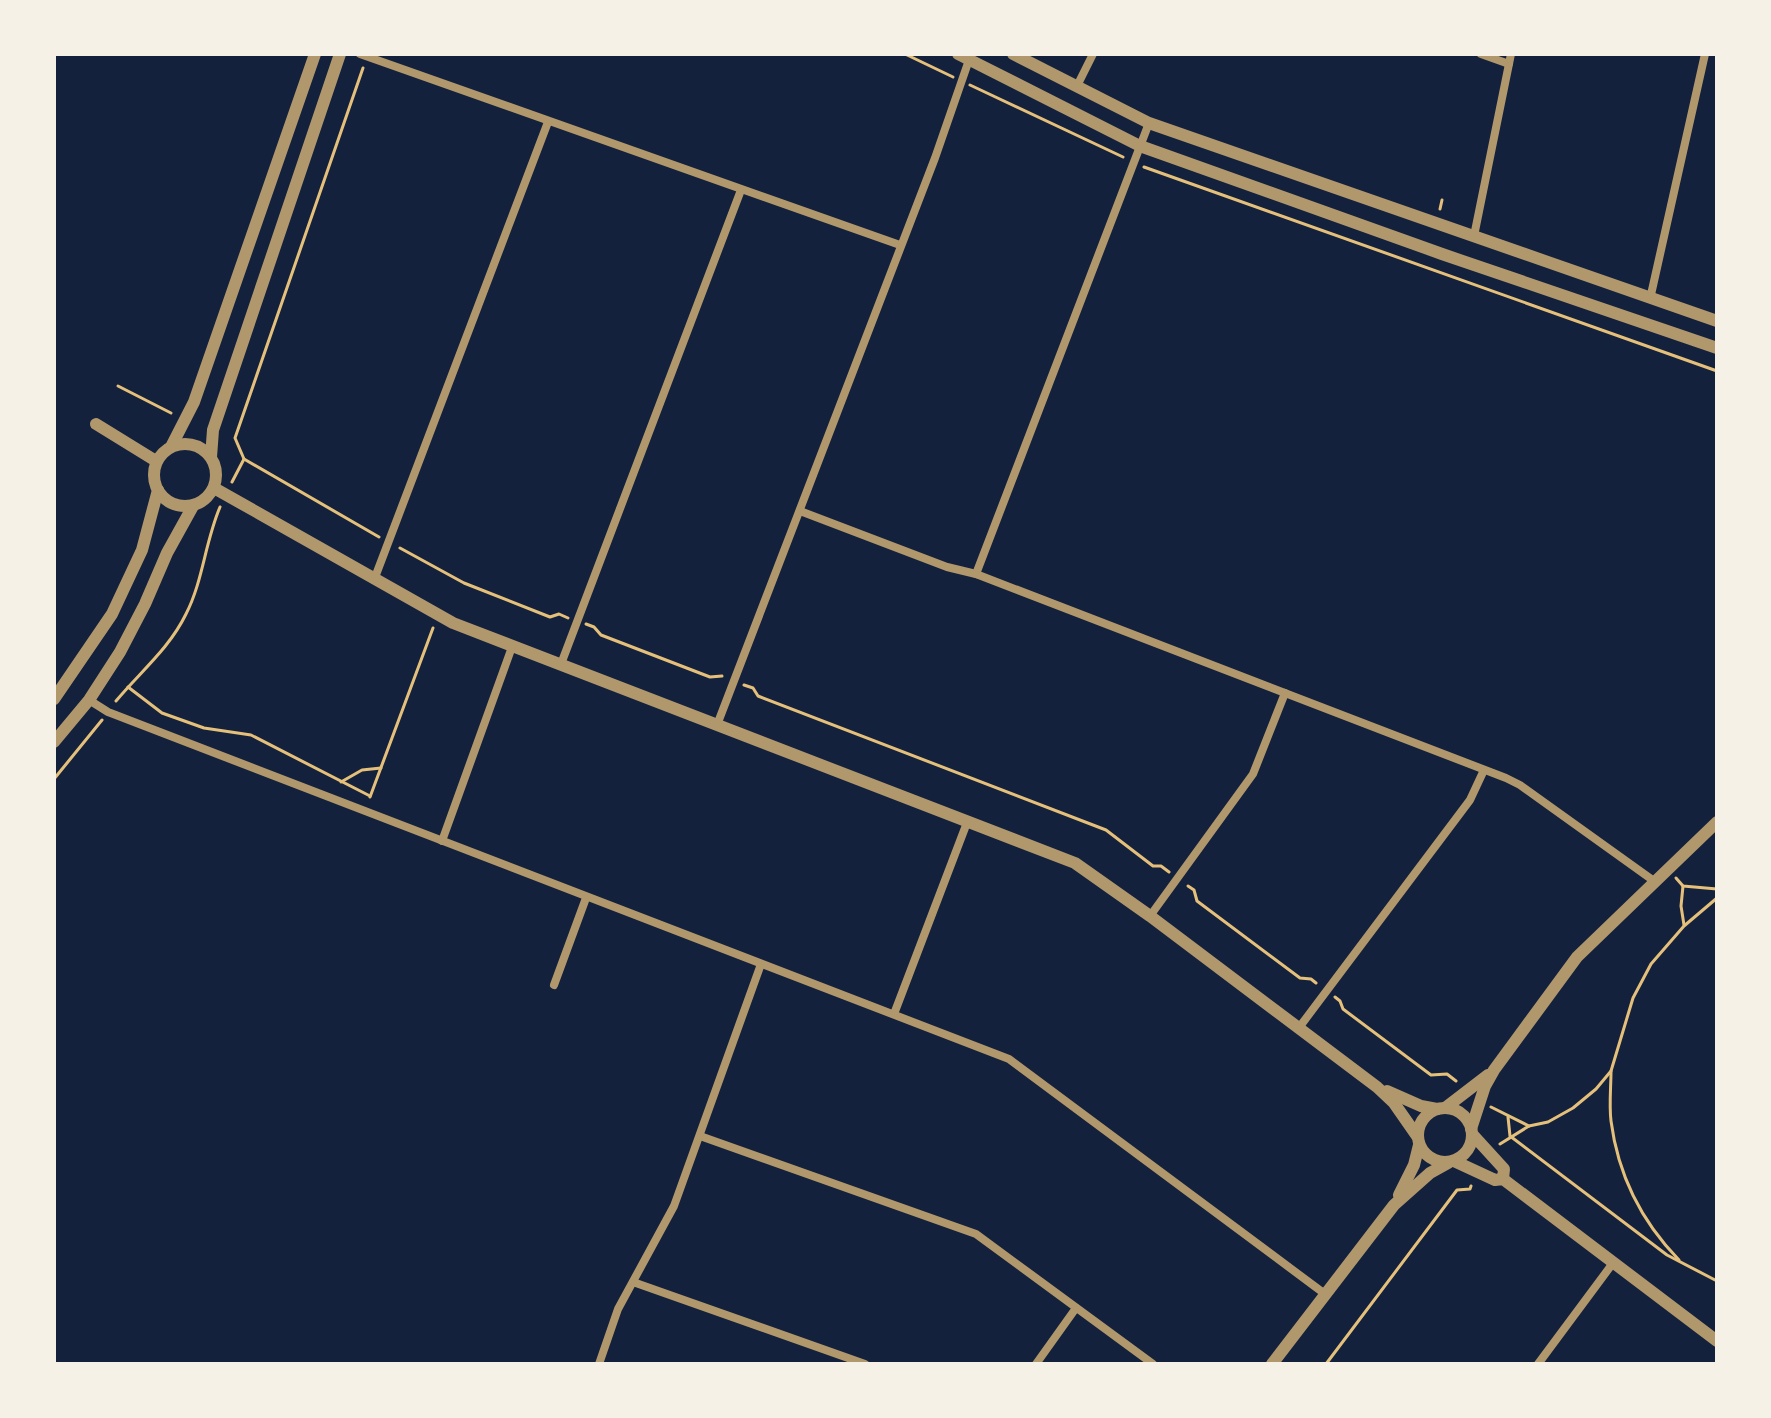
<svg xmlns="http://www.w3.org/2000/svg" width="1771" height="1418" font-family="'Archivo Narrow',sans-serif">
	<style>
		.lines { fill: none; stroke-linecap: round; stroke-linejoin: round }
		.path { stroke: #e5c07b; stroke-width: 3 }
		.minor { stroke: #b1986c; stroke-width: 8 }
		.tertiary { stroke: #b1986c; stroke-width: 12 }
	</style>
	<rect width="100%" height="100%" fill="#14213d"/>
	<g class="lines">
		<!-- path -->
		<g class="path">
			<polyline points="905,54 953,77"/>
			<polyline points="970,85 1123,157"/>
			<polyline points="1144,167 1717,371"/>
			<polyline points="1440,209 1442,200"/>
			<polyline points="118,386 171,413"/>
			<polyline points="244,459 379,537"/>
			<polyline points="232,482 244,459 235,438 363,68"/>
			<polyline points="400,548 464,583 550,617 559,614 568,618"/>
			<polyline points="586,624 594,627 601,635 710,677 722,676"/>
			<polyline points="744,685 753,688 758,696 1106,830 1153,866 1161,866 1169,872"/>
			<polyline points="128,687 162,713 204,728 251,735 370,796"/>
			<path d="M 116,701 C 140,672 169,649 186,614 C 203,581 205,542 220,507"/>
			<polyline points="54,779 102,720"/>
			<polyline points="341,782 362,770 381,768"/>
			<polyline points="370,797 433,628"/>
			<polyline points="1676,878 1683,886 1717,889"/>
			<polyline points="1188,886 1194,890 1197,901 1300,978 1311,979 1316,983"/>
			<polyline points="1683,886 1681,906 1684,925"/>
			<polyline points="1335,997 1340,1001 1343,1009 1431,1075 1447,1074 1456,1081"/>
			<path d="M 1611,1071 C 1611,1087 1609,1105 1611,1121 C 1618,1175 1642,1222 1679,1260"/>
			<polyline points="1491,1107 1529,1126"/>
			<polyline points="1508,1117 1510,1136 1667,1255 1717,1281"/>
			<polyline points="1500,1144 1529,1126 1548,1122 1573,1108 1596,1089 1611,1071 1633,998 1651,964 1684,926 1717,898"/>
			<polyline points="1326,1364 1457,1190 1470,1189 1471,1186"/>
		</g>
		<!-- minor -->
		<g class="minor">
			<polyline points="360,54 900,245"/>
			<polyline points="1481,54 1509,64"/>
			<polyline points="1077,86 1093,54"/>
			<polyline points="1474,236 1511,54"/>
			<polyline points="1650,299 1705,54"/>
			<polyline points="800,511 947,567 976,574 1506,778 1520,785 1654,881"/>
			<polyline points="976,574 1149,123"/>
			<polyline points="374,580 548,122"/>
			<polyline points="561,664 741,190"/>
			<polyline points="89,700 108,712 1009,1059 1325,1294"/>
			<polyline points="717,725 935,158 969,60"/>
			<polyline points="442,841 512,647"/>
			<polyline points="1150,916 1253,774 1285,693"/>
			<polyline points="554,985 586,898"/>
			<polyline points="894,1014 968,820"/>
			<polyline points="1298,1029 1470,800 1484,770"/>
			<polyline points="700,1136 976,1234 1153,1364"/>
			<polyline points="633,1282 865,1364"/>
			<polyline points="599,1364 618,1309 674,1206 761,964"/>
			<polyline points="1036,1364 1076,1308"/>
			<polyline points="1538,1364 1613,1263"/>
		</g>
		<!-- tertiary -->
		<g class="tertiary">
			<polyline points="958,54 1140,146 1442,254 1717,348"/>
			<polyline points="1013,54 1149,123 1717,321"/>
			<polyline points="96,424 156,461"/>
			<circle cx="185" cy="475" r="31"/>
			<polyline points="172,445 194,402 315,54"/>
			<polyline points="211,457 213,430 340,54"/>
			<polyline points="214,488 453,623 1075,863 1150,916 1377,1087 1394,1103 1417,1136"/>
			<polyline points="54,699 112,614 142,550 158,490"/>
			<polyline points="54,742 89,700 120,652 145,604 167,553 193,506"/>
			<polyline points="1387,1091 1421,1106 1437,1109"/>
			<circle cx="1445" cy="1135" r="27"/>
			<polyline points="1445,1108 1488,1075"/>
			<polyline points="1471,1129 1485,1086 1494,1070 1577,957 1717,822"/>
			<polyline points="1473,1135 1504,1169 1503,1179"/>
			<polyline points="1454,1161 1495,1180 1503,1179 1717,1341"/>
			<polyline points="1399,1195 1414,1165 1419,1145"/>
			<polyline points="1272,1364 1394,1205 1430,1173 1448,1163"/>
		</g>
	</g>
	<!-- border -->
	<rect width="1771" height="1418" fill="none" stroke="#f6f1e7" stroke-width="112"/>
</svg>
